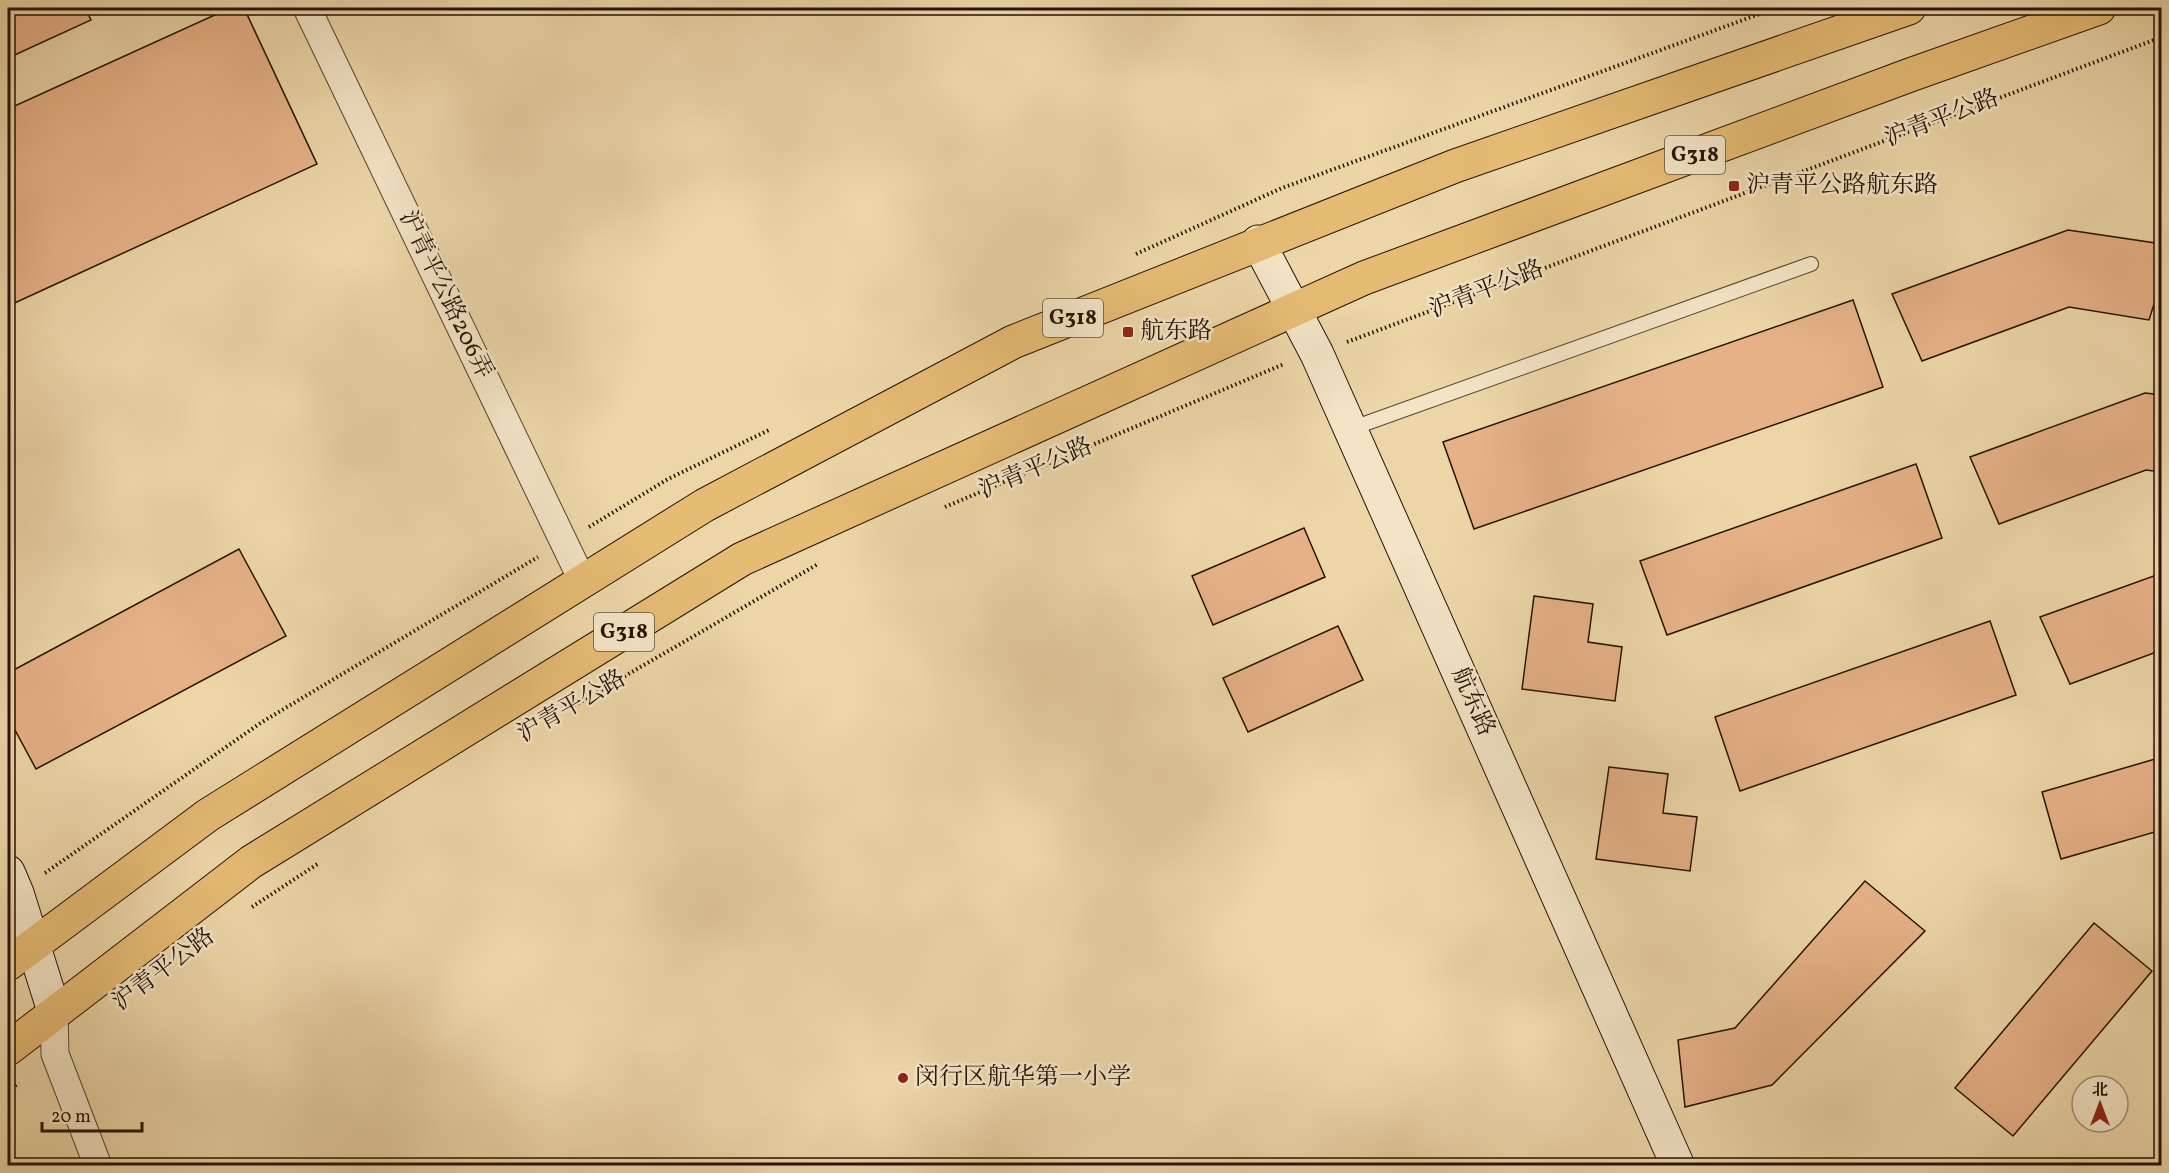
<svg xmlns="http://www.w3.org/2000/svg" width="2169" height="1173" font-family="Vollkorn,'Noto Serif SC',serif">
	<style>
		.building { fill: #e6b187; stroke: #241201; stroke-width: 1.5 }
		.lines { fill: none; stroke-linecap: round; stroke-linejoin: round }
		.lane-casing { stroke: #56432b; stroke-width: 16 }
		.street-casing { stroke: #56432b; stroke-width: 29 }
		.secondary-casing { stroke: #241201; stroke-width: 35 }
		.highway-casing { stroke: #241201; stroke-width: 35 }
		.path { stroke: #241201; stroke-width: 4; stroke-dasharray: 1.5 3; stroke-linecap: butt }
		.lane { stroke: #f3e4c6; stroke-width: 14 }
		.street { stroke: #f3e4c6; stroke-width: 27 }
		.secondary { stroke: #f3e4c6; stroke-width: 33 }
		.highway { stroke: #e6bb74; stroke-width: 33 }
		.poi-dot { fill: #8f2418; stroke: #f3e4c6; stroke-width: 2 }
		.labels { text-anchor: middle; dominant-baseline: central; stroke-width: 5; stroke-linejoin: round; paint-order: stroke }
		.shield { fill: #f3e4c6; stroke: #62513c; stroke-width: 1.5 }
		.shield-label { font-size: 22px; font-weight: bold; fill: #241201 }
		.street-label { font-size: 24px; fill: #241201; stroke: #f3e4c6 }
		.poi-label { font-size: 24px; fill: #241201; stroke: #f3e4c6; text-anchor: start }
	</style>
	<rect width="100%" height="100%" fill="#ecd6a8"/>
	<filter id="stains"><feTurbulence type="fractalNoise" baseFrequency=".00333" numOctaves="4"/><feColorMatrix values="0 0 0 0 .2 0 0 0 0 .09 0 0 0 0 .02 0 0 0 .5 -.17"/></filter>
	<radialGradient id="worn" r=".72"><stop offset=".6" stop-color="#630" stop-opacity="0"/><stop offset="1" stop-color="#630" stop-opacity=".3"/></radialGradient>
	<!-- building -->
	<g class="building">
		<polygon points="8,8 85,8 91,20 8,58"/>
		<polygon points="230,8 244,8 317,164 8,306 8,109"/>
		<polygon points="2068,230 2162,244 2162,279 2149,320 2069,307 1922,361 1892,294"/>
		<polygon points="1853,300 1883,387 1474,529 1443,442"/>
		<polygon points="2145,393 2162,395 2162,472 2146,470 1999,524 1970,457"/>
		<polygon points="1916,464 1942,538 1667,635 1640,561"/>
		<polygon points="1304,528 1325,577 1213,625 1192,576"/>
		<polygon points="239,549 286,636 36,769 8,717 8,673"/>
		<polygon points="2162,573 2162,650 2070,684 2040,617"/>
		<polygon points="1534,596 1593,604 1588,642 1622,647 1615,701 1522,689"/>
		<polygon points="1990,621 2016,695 1740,791 1715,717"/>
		<polygon points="1338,626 1363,680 1248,732 1223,678"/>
		<polygon points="2162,757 2162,830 2061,859 2042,792"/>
		<polygon points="1609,767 1668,774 1663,813 1697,817 1690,871 1596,859"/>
		<polygon points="1865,881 1925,931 1772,1085 1685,1107 1678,1040 1735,1028"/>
		<polygon points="2094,923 2152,971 2013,1136 1955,1088"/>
	</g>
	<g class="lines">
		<!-- lane casing -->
		<g class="lane-casing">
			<polyline id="lane" points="1350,429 1811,264"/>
		</g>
		<!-- street casing -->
		<g class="street-casing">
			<g id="street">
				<polyline points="307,8 583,582"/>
				<polyline points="54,1011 55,1054 98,1166"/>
			</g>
		</g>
		<!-- secondary casing -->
		<g class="secondary-casing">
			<g id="secondary">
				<polyline points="1258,242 1317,354 1678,1166"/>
				<polyline points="8,872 17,893 54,1011"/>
			</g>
		</g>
		<!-- highway casing -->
		<g class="highway-casing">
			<g id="highway">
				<polyline points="8,964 208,815 705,505 1013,342 1455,166 1909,8"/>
				<polyline points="8,1049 251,862 742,559 1364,278 1910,75 2099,8"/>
			</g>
		</g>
		<!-- path -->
		<g class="path">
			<polyline points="1136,254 1282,188 1776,8"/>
			<polyline points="1347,342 2162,37"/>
			<polyline points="945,507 1284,364"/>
			<polyline points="589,527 668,479 769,430"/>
			<polyline points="570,708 818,564"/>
			<polyline points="45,873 262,722 538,557"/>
			<polyline points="252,907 319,863"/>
			<polyline points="8,1091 19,1083"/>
		</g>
		<!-- lane -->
		<use href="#lane" class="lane"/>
		<!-- street -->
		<use href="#street" class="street"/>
		<!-- secondary -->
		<use href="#secondary" class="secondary"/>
		<!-- highway -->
		<use href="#highway" class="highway"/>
	</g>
	<!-- markers -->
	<g class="poi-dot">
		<rect x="1728" y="180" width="12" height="12" rx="3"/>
		<rect x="1122" y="326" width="12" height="12" rx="3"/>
		<circle cx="903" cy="1078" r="6"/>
	</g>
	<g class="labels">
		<!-- shield labels -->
		<g class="shield">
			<rect x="1665" y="136" width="60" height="38" rx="4.5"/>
			<rect x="1043" y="299" width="60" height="38" rx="4.5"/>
			<rect x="594" y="613" width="60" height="38" rx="4.5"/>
		</g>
		<g class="shield-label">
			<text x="1695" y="155">G318</text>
			<text x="1073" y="318">G318</text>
			<text x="624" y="632">G318</text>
		</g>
		<!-- street labels -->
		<g class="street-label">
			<text transform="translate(1942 119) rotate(-21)">沪青平公路</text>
			<text transform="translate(1487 290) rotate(-21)">沪青平公路</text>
			<text transform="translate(445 295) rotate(64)">沪青平公路206弄</text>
			<text transform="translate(1036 469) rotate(-23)">沪青平公路</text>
			<text transform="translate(1472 702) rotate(66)">航东路</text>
			<text transform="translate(572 707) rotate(-30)">沪青平公路</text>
			<text transform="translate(164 970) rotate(-37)">沪青平公路</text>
		</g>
		<!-- poi labels -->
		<g class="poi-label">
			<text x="1746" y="186">沪青平公路航东路</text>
			<text x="1140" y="332">航东路</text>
			<text x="915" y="1078">闵行区航华第一小学</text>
		</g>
	</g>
	<!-- margin -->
	<rect width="2169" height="1173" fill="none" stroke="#ecd6a8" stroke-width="30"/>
	<rect x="9" y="9" width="2151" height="1155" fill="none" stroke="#241201" stroke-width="3"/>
	<rect x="15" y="15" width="2139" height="1143" fill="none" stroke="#241201" stroke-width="1.5"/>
	<!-- north arrow -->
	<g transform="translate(2100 1104)"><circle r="28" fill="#f3e4c6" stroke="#a09077" stroke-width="1.5"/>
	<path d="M0-4.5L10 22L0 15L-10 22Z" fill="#8f2418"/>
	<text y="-9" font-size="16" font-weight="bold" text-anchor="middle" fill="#241201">北</text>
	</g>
	<!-- scale -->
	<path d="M42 1122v9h100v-9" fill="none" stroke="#241201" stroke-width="3"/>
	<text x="51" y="1122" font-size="18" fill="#241201" stroke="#f3e4c6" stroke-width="4.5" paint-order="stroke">20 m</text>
	<rect width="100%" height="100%" filter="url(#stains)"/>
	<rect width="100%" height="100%" fill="url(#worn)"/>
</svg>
